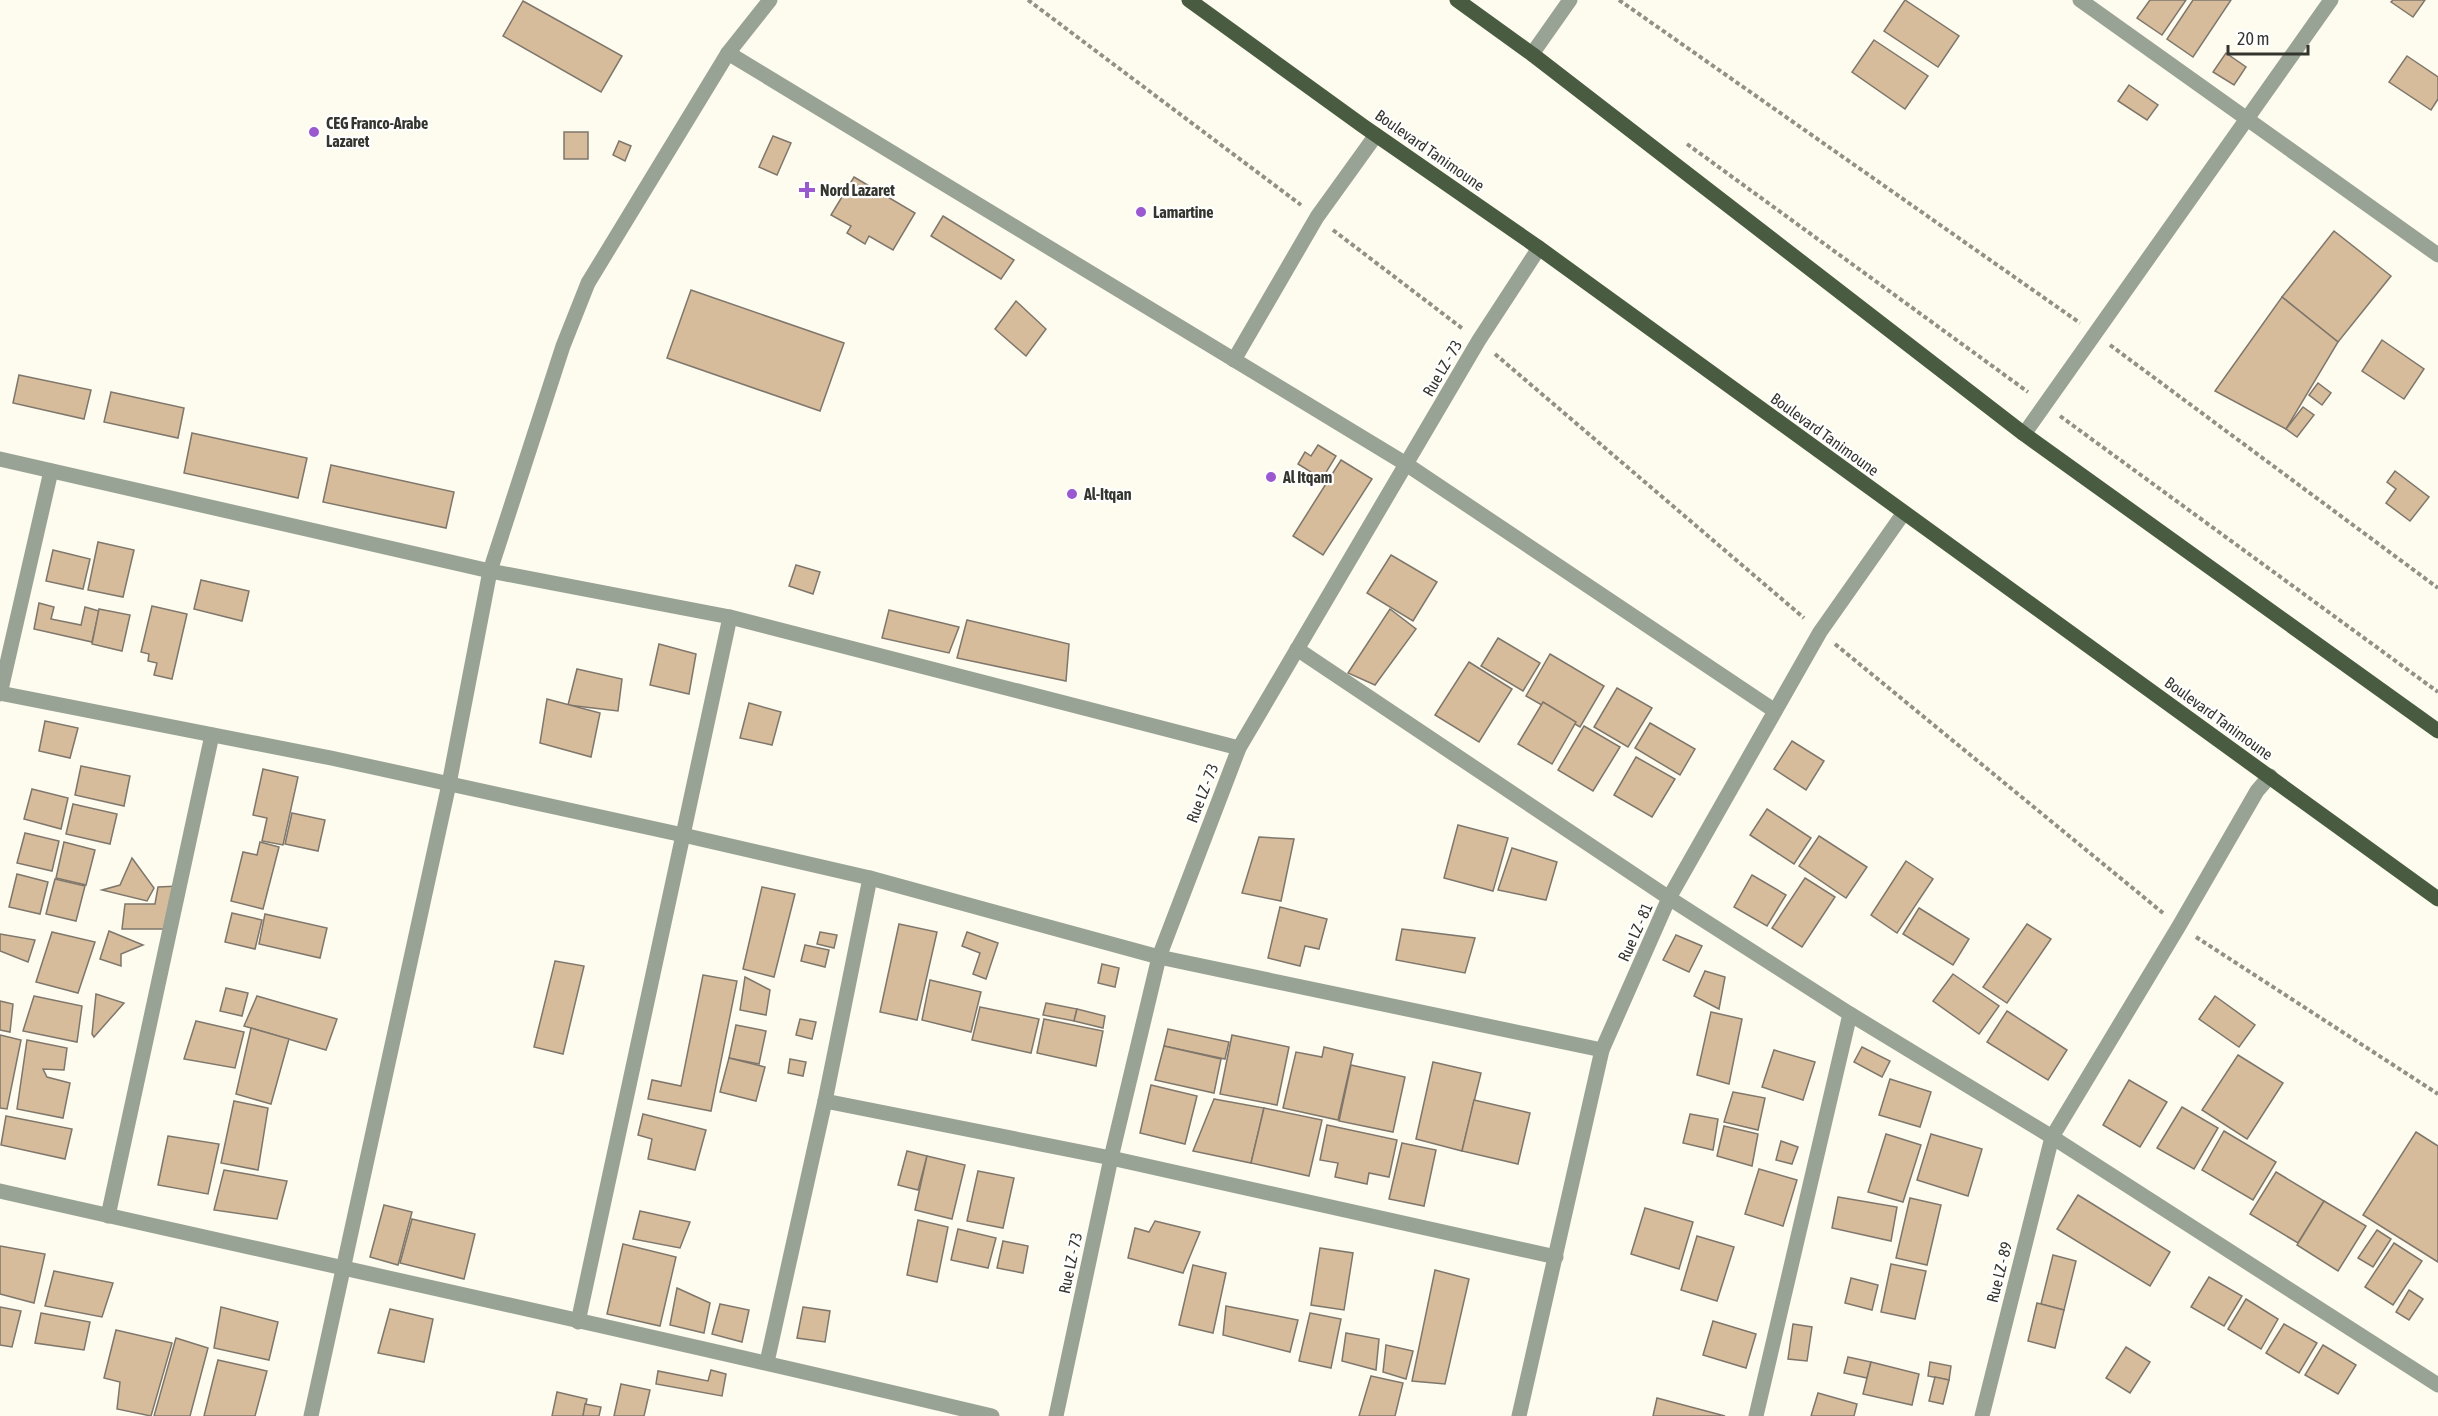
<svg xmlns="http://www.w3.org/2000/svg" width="2438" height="1416" font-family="'Asap Condensed',sans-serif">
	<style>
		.building { fill: #d6bc9a; stroke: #7f766c; stroke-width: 1.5 }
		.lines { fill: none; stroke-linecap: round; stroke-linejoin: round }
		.path { stroke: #929187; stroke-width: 4; stroke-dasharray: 4.5 3; stroke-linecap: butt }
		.street { stroke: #99a395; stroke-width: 15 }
		.primary { stroke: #495c42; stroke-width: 15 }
		.poi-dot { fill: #9b59cf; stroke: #fff; stroke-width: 2 }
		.labels { text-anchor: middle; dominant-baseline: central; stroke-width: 4.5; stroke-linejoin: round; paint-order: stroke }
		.poi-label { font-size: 16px; font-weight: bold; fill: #35352f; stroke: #fff; text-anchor: start }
		.street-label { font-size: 16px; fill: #35352f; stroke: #fff }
	</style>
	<rect width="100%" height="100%" fill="#fdfcee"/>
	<!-- building -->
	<g class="building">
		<polygon points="1905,0 1959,36 1938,67 1884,31"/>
		<polygon points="2150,0 2186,0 2162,35 2137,18"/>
		<polygon points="2193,0 2231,0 2193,57 2167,39"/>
		<polygon points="2393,0 2425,0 2413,17 2391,2"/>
		<polygon points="523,1 622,56 601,92 503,36"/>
		<polygon points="1874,40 1928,76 1905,109 1852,72"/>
		<polygon points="2226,53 2246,67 2234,85 2213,72"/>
		<polygon points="2407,56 2438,77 2438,99 2431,110 2389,82"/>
		<polygon points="2129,85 2158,105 2147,120 2118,101"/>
		<rect x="564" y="132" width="24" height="27"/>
		<polygon points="773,136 791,143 777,175 759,167"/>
		<polygon points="619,141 631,146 625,161 613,155"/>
		<polygon points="854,177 915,213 893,250 869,236 865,244 847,233 851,226 831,215"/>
		<polygon points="943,216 1014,260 1001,279 931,236"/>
		<polygon points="2334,231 2391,276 2338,342 2282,297"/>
		<polygon points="691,290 844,343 820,411 667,358"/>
		<polygon points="2282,297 2338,342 2286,429 2215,391"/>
		<polygon points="1016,301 1046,329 1026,356 995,329"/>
		<polygon points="2382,340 2424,369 2404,399 2362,371"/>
		<polygon points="19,375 91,390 84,419 13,403"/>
		<polygon points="2318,383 2331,393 2322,405 2309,395"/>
		<polygon points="111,392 184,408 178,438 104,422"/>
		<polygon points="2303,407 2314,415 2297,437 2286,429"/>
		<polygon points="192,433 307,458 298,498 184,473"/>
		<polygon points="1318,445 1336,456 1322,479 1298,464 1305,452 1311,456"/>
		<polygon points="1341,460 1372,479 1323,555 1293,536"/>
		<polygon points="331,465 454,492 446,528 323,502"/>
		<polygon points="2395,471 2429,497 2410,521 2386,503 2396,489 2387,482"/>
		<polygon points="98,542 134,550 123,597 88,590"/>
		<polygon points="53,550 90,559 83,589 46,581"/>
		<polygon points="1391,555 1437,582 1413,621 1367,593"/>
		<polygon points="796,565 820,572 813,594 789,586"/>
		<polygon points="201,580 249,591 242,621 194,609"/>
		<polygon points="39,603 54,607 51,619 81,625 85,607 99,611 92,642 34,629"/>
		<polygon points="152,606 187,614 172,679 154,675 157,663 148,661 149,654 141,652"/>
		<polygon points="99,609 130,615 122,651 92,644"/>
		<polygon points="1390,609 1416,629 1375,685 1348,673"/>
		<polygon points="889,610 959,627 949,653 882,638"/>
		<polygon points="967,620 1069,644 1066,681 957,658"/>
		<polygon points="1498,638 1540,663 1523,691 1481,666"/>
		<polygon points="659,644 696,654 689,694 650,685"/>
		<polygon points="1550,654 1604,686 1580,727 1526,696"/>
		<polygon points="1469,662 1512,689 1479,742 1435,715"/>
		<polygon points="577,669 622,679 618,711 568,705"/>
		<polygon points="1617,688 1652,708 1628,747 1594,727"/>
		<polygon points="547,699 600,713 591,757 540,743"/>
		<polygon points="1543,702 1576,722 1552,764 1518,744"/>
		<polygon points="749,703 781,712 772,745 740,738"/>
		<polygon points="45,721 78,728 70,758 39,751"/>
		<polygon points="1650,723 1695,749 1680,775 1635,748"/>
		<polygon points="1584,726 1620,747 1593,791 1558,770"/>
		<polygon points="1792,741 1824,761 1806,790 1774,769"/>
		<polygon points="1636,757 1675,779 1652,817 1614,795"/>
		<polygon points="81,766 130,776 124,806 75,795"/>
		<polygon points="263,769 298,777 283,845 262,841 267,818 253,815"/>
		<polygon points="32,789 68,798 61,829 24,819"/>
		<polygon points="73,804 117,814 110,844 66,834"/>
		<polygon points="1767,809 1811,838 1794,864 1750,835"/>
		<polygon points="292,813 325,820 318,851 285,844"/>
		<polygon points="1458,825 1508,838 1493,891 1444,878"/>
		<polygon points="25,833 59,841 52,871 17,863"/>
		<polygon points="1819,836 1867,867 1846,898 1799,866"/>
		<polygon points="1259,837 1294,839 1281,901 1242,893"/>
		<polygon points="64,842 95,850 86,885 56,878"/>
		<polygon points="260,842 279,847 263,909 231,901 243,852 257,855"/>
		<polygon points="1512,848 1557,862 1546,900 1498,890"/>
		<polygon points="132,858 154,888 147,901 102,890 120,885"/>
		<polygon points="1906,861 1933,879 1897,933 1871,915"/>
		<polygon points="17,874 48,882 40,914 9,907"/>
		<polygon points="1752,875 1786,895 1767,926 1734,907"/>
		<polygon points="1805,878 1835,897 1802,947 1772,928"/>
		<polygon points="55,879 85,886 76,921 46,914"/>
		<polygon points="179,886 167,929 122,929 125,904 155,904 158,887"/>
		<polygon points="762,887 795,894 774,977 743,969"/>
		<polygon points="1280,907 1327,919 1319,949 1305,946 1300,966 1268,958"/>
		<polygon points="1919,908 1969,939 1953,965 1903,934"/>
		<polygon points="232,913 262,920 255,949 225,942"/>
		<polygon points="265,914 327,928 320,958 259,944"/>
		<polygon points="899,924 937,932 917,1020 880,1012"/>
		<polygon points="2027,924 2051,939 2007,1003 1983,987"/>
		<polygon points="1402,929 1475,938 1465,973 1396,960"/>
		<polygon points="109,931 143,945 121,954 121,966 100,959"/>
		<polygon points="52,932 95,942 78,993 36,982"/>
		<polygon points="820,932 837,935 834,948 817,944"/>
		<polygon points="967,932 998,943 986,979 973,974 980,953 962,946"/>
		<polygon points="0,934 35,940 28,962 0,951"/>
		<polygon points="1676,935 1702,946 1689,972 1663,960"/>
		<polygon points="805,945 829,950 825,967 801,961"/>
		<polygon points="555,961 584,966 563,1054 534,1047"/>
		<polygon points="1102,964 1119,968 1115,987 1098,983"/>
		<polygon points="1705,971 1725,977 1719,1009 1694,996"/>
		<polygon points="1953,974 1999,1006 1979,1034 1933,1001"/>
		<polygon points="703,975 737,981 711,1111 648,1099 652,1080 681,1086"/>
		<polygon points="745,977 770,990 766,1015 740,1010"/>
		<polygon points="930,980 981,992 971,1032 922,1020"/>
		<polygon points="226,988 248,993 242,1016 220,1011"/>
		<polygon points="96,994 124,1003 94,1037 92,1034"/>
		<polygon points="34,996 82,1006 77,1042 23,1031"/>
		<polygon points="257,996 337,1019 326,1050 244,1026"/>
		<polygon points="2215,996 2255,1025 2239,1047 2199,1019"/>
		<polygon points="0,1001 13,1004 10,1032 0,1030"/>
		<polygon points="1046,1003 1077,1009 1074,1021 1043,1015"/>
		<polygon points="980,1007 1039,1019 1031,1053 972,1040"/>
		<polygon points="1077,1009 1105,1016 1103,1028 1074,1021"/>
		<polygon points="2007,1011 2067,1050 2048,1080 1987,1042"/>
		<polygon points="1711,1012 1742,1019 1729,1084 1697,1075"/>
		<polygon points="800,1019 816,1022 812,1039 796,1035"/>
		<polygon points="1044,1019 1103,1031 1096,1066 1037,1053"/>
		<polygon points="196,1021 244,1032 235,1068 184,1059"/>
		<polygon points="736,1025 766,1031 759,1064 729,1058"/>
		<polygon points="251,1028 289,1039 271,1104 236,1094"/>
		<polygon points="1168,1029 1229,1042 1225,1059 1164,1046"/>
		<polygon points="0,1035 21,1040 7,1109 0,1108"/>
		<polygon points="1232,1035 1289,1047 1277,1105 1220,1094"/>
		<polygon points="27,1040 67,1048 64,1070 43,1069 47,1077 70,1083 63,1118 17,1109"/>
		<polygon points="1164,1046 1221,1059 1214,1093 1155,1080"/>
		<polygon points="1324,1047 1353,1054 1338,1120 1283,1108 1296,1052 1322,1057"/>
		<polygon points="1862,1047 1890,1061 1882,1077 1854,1062"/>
		<polygon points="1774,1050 1815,1062 1803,1100 1762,1087"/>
		<polygon points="2238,1055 2283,1083 2247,1139 2202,1110"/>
		<polygon points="729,1058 765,1067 756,1101 720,1092"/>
		<polygon points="790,1059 806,1062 803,1076 788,1073"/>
		<polygon points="1433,1062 1481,1073 1462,1151 1416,1139"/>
		<polygon points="1351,1065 1405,1077 1393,1132 1339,1121"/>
		<polygon points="1890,1079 1931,1092 1920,1127 1879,1115"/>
		<polygon points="2129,1080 2167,1102 2140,1147 2103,1125"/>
		<polygon points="1151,1085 1197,1096 1185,1144 1140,1133"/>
		<polygon points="1733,1092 1765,1098 1758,1130 1724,1122"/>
		<polygon points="1214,1099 1264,1108 1251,1163 1193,1151"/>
		<polygon points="1474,1100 1530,1113 1518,1164 1462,1151"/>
		<polygon points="234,1101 268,1108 258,1170 221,1163"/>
		<polygon points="2182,1107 2218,1128 2194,1169 2157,1148"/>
		<polygon points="1264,1108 1322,1120 1309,1176 1251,1163"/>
		<polygon points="643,1114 706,1130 695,1170 648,1159 652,1139 638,1135"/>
		<polygon points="1690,1114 1718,1119 1713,1150 1683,1143"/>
		<polygon points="6,1116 72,1129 65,1159 1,1145"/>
		<polygon points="1327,1125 1397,1140 1389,1177 1369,1173 1367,1184 1335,1177 1338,1163 1320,1160"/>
		<polygon points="1724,1126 1758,1134 1752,1166 1717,1156"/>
		<polygon points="2224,1131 2276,1162 2253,1200 2202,1170"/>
		<polygon points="2416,1132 2438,1146 2438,1262 2363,1215"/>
		<polygon points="1886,1134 1921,1145 1903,1202 1868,1192"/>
		<polygon points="1931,1134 1982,1149 1968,1196 1917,1180"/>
		<polygon points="168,1136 219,1144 208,1194 158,1185"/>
		<polygon points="1781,1141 1798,1147 1792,1164 1776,1160"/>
		<polygon points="1402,1143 1436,1150 1424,1206 1389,1199"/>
		<polygon points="907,1151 927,1156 918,1190 898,1185"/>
		<polygon points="927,1156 965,1165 952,1219 915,1210"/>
		<polygon points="1759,1169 1797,1180 1783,1226 1745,1214"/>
		<polygon points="224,1170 287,1181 277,1219 214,1210"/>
		<polygon points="978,1171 1014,1178 1003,1228 967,1221"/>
		<polygon points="2276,1172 2324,1201 2298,1243 2250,1214"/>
		<polygon points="2078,1195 2170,1252 2150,1286 2057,1229"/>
		<polygon points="1838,1197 1897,1207 1891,1241 1832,1228"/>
		<polygon points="1910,1198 1941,1205 1927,1265 1896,1258"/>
		<polygon points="2324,1201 2366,1226 2338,1271 2297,1245"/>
		<polygon points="384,1205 412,1212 398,1265 370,1257"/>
		<polygon points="1645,1208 1693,1222 1679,1269 1631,1254"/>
		<polygon points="640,1211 690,1222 680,1248 633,1239"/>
		<polygon points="412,1219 475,1234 464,1279 400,1263"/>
		<polygon points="918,1220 948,1227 937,1282 907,1275"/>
		<polygon points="1155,1221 1200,1232 1183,1273 1128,1258 1135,1228 1149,1232"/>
		<polygon points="958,1229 996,1238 988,1268 951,1260"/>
		<polygon points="2377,1230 2391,1239 2373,1267 2358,1258"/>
		<polygon points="1697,1236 1734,1247 1717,1301 1681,1290"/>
		<polygon points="1003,1241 1028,1246 1023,1273 997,1268"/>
		<polygon points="2394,1243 2422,1261 2393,1305 2365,1287"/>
		<polygon points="623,1244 676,1257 660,1326 607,1314"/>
		<polygon points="0,1246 45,1254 34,1303 0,1294"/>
		<polygon points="1320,1248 1353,1253 1344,1310 1311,1305"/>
		<polygon points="2053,1255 2076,1261 2064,1310 2041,1304"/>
		<polygon points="1891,1264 1926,1271 1915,1319 1881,1312"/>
		<polygon points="1193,1265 1226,1273 1213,1333 1179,1325"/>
		<polygon points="1435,1270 1469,1279 1445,1384 1412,1381"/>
		<polygon points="54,1271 113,1283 102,1317 45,1306"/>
		<polygon points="2209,1277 2242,1296 2224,1326 2191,1307"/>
		<polygon points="1851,1278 1878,1285 1872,1310 1845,1303"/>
		<polygon points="677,1288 710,1303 704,1333 670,1325"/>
		<polygon points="2409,1290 2423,1299 2409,1320 2396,1312"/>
		<polygon points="2246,1299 2278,1319 2261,1349 2228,1329"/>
		<polygon points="2037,1303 2064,1310 2055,1348 2028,1341"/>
		<polygon points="720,1304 749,1310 742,1342 712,1334"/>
		<polygon points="1226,1306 1298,1320 1290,1352 1223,1335"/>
		<polygon points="0,1307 21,1311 12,1347 0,1345"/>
		<polygon points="221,1307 278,1322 269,1360 214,1348"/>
		<polygon points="803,1307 830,1311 825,1342 797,1338"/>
		<polygon points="390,1309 433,1319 424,1362 378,1353"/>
		<polygon points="41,1313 90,1322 84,1350 35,1343"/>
		<polygon points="1310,1313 1341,1319 1331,1368 1299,1361"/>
		<polygon points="1713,1321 1756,1334 1746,1368 1703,1355"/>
		<polygon points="1793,1324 1812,1327 1807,1361 1788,1359"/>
		<polygon points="2284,1324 2317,1343 2299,1373 2266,1353"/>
		<polygon points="116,1330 172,1343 151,1416 117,1409 120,1382 104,1378"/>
		<polygon points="1346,1333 1379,1339 1376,1370 1342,1361"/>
		<polygon points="176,1338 208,1348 190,1416 154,1416"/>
		<polygon points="1386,1345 1413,1351 1406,1379 1383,1372"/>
		<polygon points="2323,1345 2356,1365 2338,1394 2305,1375"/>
		<polygon points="2126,1347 2150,1362 2130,1393 2106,1378"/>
		<polygon points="1848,1357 1871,1362 1867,1378 1844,1373"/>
		<polygon points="218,1360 267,1371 255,1416 204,1416"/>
		<polygon points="1871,1362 1919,1374 1912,1405 1863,1394"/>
		<polygon points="1930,1362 1951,1366 1949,1380 1928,1376"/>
		<polygon points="711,1370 726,1374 722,1396 656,1384 658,1371 708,1381"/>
		<polygon points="1371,1376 1403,1383 1395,1416 1359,1416"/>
		<polygon points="1935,1377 1949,1380 1943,1404 1929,1401"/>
		<polygon points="621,1384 650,1390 644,1416 614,1416"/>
		<polygon points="557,1392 587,1399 583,1416 552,1416"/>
		<polygon points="1818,1393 1857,1404 1854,1416 1811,1416"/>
		<polygon points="1657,1398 1725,1416 1653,1416"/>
		<polygon points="585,1404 601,1407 599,1416 583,1416"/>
	</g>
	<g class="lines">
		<!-- path -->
		<g class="path">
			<polyline points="1028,0 1301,205"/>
			<polyline points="1619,0 2080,323"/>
			<polyline points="1687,144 2028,392"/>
			<polyline points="1333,230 1463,329"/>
			<polyline points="2110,345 2438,588"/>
			<polyline points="1495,354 1804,618"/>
			<polyline points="2060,416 2438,692"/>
			<polyline points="1835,644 2163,913"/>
			<polyline points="2196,937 2438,1094"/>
		</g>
		<!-- street -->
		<g class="street">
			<polyline points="2080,0 2438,255"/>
			<polyline points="728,53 1406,464 1775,711"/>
			<polyline points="1532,54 1570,0"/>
			<polyline points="1234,360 1317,217 1376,135"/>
			<polyline points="2024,434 2331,0"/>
			<polyline points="0,459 490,571 730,617 1239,748"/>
			<polyline points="1297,649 1669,898 1850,1014 2052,1137 2438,1385"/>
			<polyline points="0,693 331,758 683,835 870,878 1159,957 1602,1050"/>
			<polyline points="0,694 51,471"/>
			<polyline points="825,1101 1111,1158 1556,1257"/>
			<path d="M 0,1191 C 330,1266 662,1337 992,1416"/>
			<polyline points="108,1216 212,735"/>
			<polyline points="578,1322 730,617"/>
			<polyline points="767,1362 825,1101 870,878"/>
			<polyline points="311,1416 449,784 490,571 563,346 588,283 728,53 770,0"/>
			<polyline points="1056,1416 1111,1158 1159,957 1239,748 1479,340 1539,248"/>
			<polyline points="1519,1416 1602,1050 1669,898 1820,632 1903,514"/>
			<polyline points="1756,1416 1850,1014"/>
			<polyline points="1982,1416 2052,1137 2179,926 2257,791 2270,776"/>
		</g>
		<!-- primary -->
		<g class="primary">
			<polyline points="1189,0 1363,126 1539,248 2438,899"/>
			<polyline points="1457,0 1532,54 2024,434 2438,731"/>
		</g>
	</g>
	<!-- markers -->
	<g class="poi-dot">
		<circle cx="314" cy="132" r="6"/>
		<path d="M804 181h6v6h6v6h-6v6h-6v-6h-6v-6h6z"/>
		<circle cx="1141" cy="212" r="6"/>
		<circle cx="1271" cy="477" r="6"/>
		<circle cx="1072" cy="494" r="6"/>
	</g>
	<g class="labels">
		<!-- poi labels -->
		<g class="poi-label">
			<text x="326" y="123">CEG Franco-Arabe<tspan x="326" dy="18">Lazaret</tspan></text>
			<text x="820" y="190">Nord Lazaret</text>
			<text x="1153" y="212">Lamartine</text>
			<text x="1283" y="477">Al Itqam</text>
			<text x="1084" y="494">Al-Itqan</text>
		</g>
		<!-- street labels -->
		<g class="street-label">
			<text transform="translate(1430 150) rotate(35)">Boulevard Tanimoune</text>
			<text transform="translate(1442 368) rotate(-60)">Rue LZ - 73</text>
			<text transform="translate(1825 434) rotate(36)">Boulevard Tanimoune</text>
			<text transform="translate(2219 718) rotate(36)">Boulevard Tanimoune</text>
			<text transform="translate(1202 793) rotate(-69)">Rue LZ - 73</text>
			<text transform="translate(1635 932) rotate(-66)">Rue LZ - 81</text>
			<text transform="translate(1070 1263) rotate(-78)">Rue LZ - 73</text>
			<text transform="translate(1999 1272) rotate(-76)">Rue LZ - 89</text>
		</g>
	</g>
	<!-- scale -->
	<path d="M2228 45v9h80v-9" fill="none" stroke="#35352f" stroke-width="3"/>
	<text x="2237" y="45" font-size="18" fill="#35352f" stroke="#ffffff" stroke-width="4.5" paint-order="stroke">20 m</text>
</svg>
